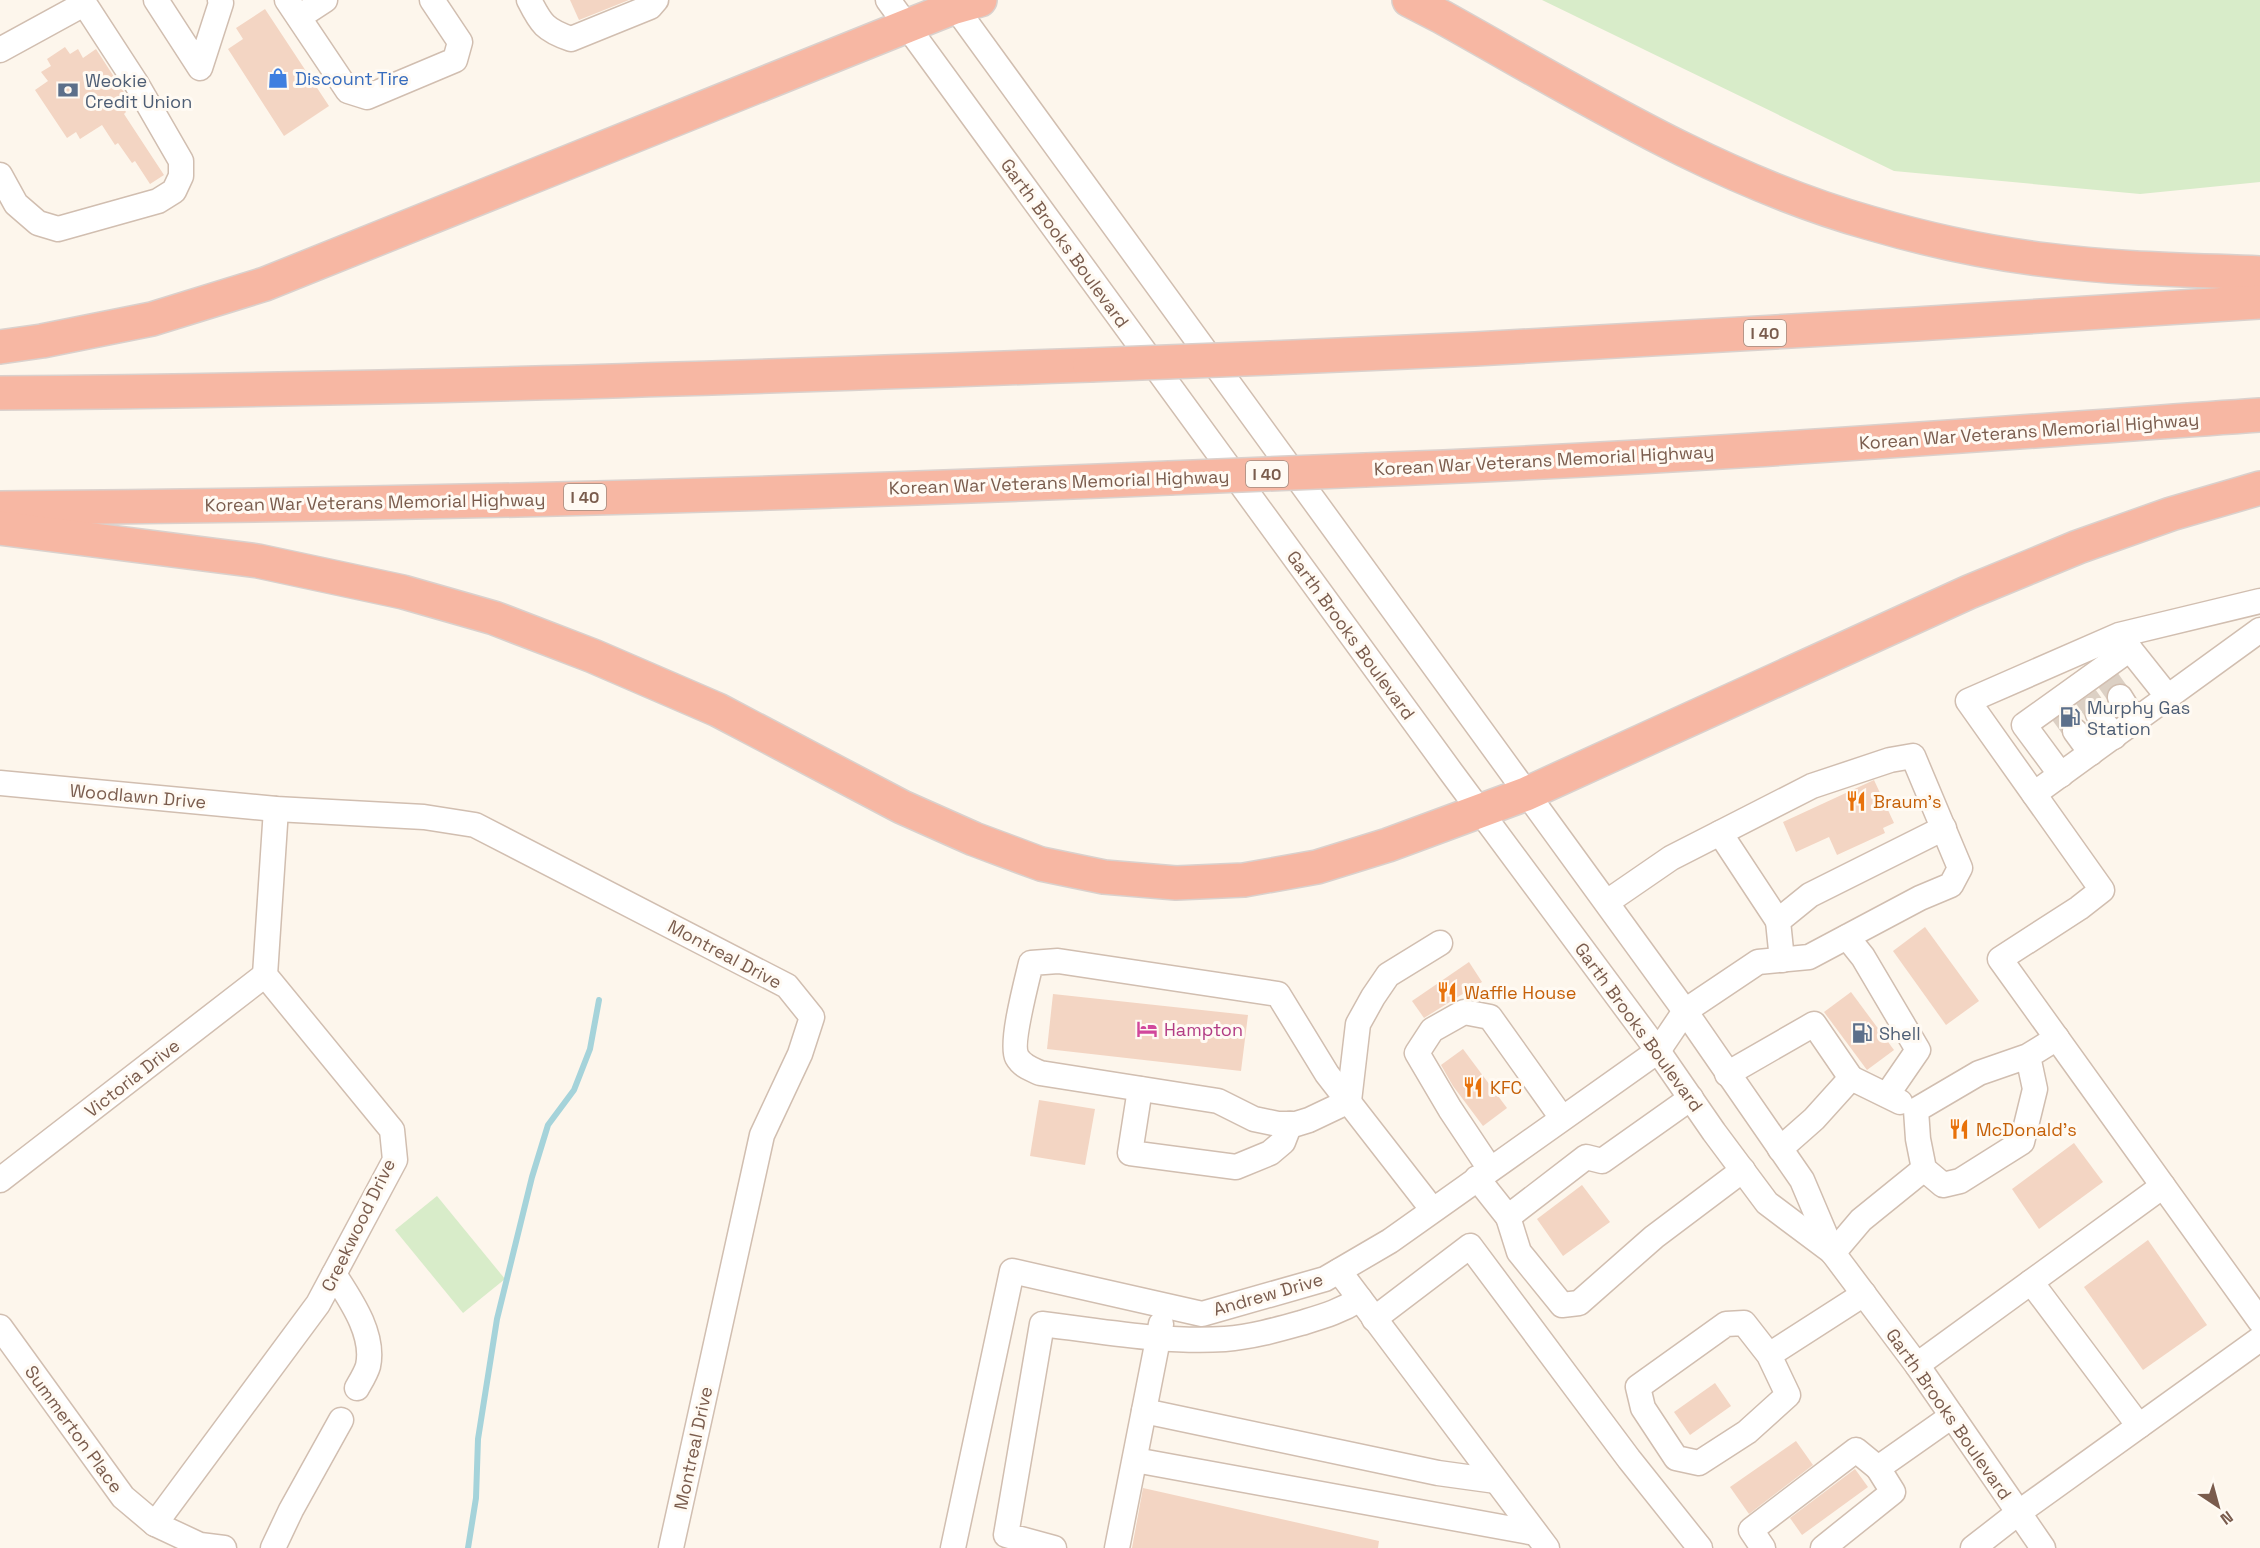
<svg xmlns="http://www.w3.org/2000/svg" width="2260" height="1548" font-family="'Space Grotesk',sans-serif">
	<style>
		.green { fill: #d8ecc9 }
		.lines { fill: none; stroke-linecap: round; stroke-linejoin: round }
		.stream { stroke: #a5d3da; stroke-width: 6 }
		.building { fill: #f3d5c3 }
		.minor-tunnel { stroke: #dcd0c4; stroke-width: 24; stroke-dasharray: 24 12; stroke-linecap: butt }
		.minor-casing { stroke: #d1beb0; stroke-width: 27 }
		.highway-casing { stroke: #dad1cd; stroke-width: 36 }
		.minor { stroke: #fff; stroke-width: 24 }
		.highway { stroke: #f7b7a3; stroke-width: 33 }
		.highway-bridge-casing { stroke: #dad1cd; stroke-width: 36; stroke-linecap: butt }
		.highway-bridge { stroke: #f7b7a3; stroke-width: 33 }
		.labels { text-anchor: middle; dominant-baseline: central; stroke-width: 6; stroke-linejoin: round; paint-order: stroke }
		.shield { fill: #fffaf3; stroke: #a28b7f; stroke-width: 1.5 }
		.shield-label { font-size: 16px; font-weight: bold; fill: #7a5c4d }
		.shop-label { font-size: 18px; fill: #366cbe; stroke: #fffaf3; text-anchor: start }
		.service-label { font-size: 18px; fill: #4e5e75; stroke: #fffaf3; text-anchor: start }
		.street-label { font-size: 18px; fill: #7a5c4d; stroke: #fffaf3 }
		.food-label { font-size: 18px; fill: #c56008; stroke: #fffaf3; text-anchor: start }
		.hotel-label { font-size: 18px; fill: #b23c85; stroke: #fffaf3; text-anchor: start }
	</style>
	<rect width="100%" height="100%" fill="#fdf6ec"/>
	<!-- green -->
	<g class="green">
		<polygon points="1542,0 2260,0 2260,182 2140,194 1894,171"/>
		<polygon points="437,1196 505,1279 463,1313 395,1230"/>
	</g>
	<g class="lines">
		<!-- stream -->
		<polyline class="stream" points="468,1548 476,1498 478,1439 497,1319 532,1177 548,1125 574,1090 590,1049 599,1000"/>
	</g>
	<!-- building -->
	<g class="building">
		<polygon points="570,0 629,0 579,20"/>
		<polygon points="265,9 329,106 284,136 228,49 243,39 236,28"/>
		<polygon points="65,47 70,54 78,49 83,58 96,49 129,100 122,105 126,112 124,114 164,175 150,184 135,161 132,163 118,143 115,145 102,125 80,139 76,132 67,138 35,90 48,81 41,72 51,66 47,59"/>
		<polygon points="1874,780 1894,823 1883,828 1885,833 1837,855 1829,837 1796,852 1783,822"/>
		<polygon points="1925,927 1979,1001 1946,1025 1893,951"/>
		<polygon points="1469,962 1482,982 1424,1018 1412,1001"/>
		<polygon points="1851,992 1894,1050 1867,1070 1824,1012"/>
		<polygon points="1053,994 1248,1015 1241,1071 1047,1049"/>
		<polygon points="1463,1049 1507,1108 1483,1126 1453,1086 1441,1065"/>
		<polygon points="1039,1100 1095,1109 1085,1165 1030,1156"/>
		<polygon points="2074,1143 2103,1182 2039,1229 2012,1189"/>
		<polygon points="1582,1185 1610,1222 1563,1256 1537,1219"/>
		<polygon points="2148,1240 2207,1325 2143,1370 2084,1287"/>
		<polygon points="1715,1383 1731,1406 1690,1435 1674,1412"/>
		<polygon points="1796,1441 1813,1465 1749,1514 1730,1487"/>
		<polygon points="1855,1469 1868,1487 1802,1535 1790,1518"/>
		<polygon points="1143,1488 1379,1541 1378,1548 1132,1548"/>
	</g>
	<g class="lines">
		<!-- minor-tunnel -->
		<g class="minor-tunnel">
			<polyline points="2108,680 2120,697"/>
			<polyline points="2086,697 2098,714"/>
			<polyline points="2062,713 2075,731"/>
		</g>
		<!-- minor casing -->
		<g class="minor-casing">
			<g id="minor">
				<polyline points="156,0 200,68 221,3 220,0"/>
				<polyline points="287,0 348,91 367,97 455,60 460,42 432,0"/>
				<path d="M 529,0 C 541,24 545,30 571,39 L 650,7 L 656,0"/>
				<polyline points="888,0 1451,772 1658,1051 1714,1132 1767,1203 1831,1251"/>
				<polyline points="950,0 1685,1011 1802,1180 1833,1253 1917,1365 2043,1548"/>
				<polyline points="299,17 325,0"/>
				<polyline points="0,50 84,4"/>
				<polyline points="0,175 16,204 38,223 58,229 158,201 174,191 181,176 181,161 136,83 82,0"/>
				<polyline points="2260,601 2119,635 1968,701 2102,890 2079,908 2000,959 2260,1321"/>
				<polyline points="2121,638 2168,697"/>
				<polyline points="2120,697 2135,721"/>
				<polyline points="2098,714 2114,737"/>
				<polyline points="2075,731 2091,753"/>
				<polyline points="2061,775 2024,725 2130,649"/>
				<polyline points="0,783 276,809 424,817 475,825 787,986 812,1017 800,1054 762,1135 671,1548"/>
				<polyline points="2034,794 2260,630"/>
				<polyline points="1720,833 1778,921"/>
				<polyline points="1847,937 1863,957 1918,1050 1887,1095"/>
				<polyline points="1782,960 1778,921 1810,895 1944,828"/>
				<polyline points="2028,1056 2035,1089 2022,1142 1960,1181 1943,1185 1924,1169 1918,1139 1916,1110 1979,1073 2028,1056 2057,1038"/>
				<polyline points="1727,1074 1814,1024 1851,1078"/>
				<polyline points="1140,1089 1130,1153 1236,1167 1270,1153 1283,1142 1290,1124"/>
				<path d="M 1349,1101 L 1309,1120 L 1296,1124 L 1278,1124 L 1254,1119 L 1218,1101 L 1040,1073 C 1031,1069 1022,1066 1017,1057 C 1010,1044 1027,980 1031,963 L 1058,961 L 1278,994 L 1327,1074 L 1432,1209"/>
				<polyline points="1349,1101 1358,1024 1373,997 1388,975 1440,943"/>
				<polyline points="1780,1149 1814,1119 1851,1078 1900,1102"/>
				<polyline points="1490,1169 1450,1109 1417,1053 1432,1030 1464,1012 1490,1017 1562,1118"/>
				<polyline points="1477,1178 1508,1217 1586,1157 1602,1161 1691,1098"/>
				<polyline points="0,1180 265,975"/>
				<polyline points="1508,1217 1519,1252 1562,1305 1579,1303 1654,1237 1743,1170"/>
				<polyline points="1833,1253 1861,1220 1924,1169"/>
				<polyline points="1339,1271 1547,1548"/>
				<path d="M 334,1274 C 350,1299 375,1334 368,1366 C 366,1373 361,1381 357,1388"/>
				<polyline points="2031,1282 2139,1426"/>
				<polyline points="1374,1319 1470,1246 1629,1459 1700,1548"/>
				<polyline points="0,1327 123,1497 155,1524 200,1545 224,1548"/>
				<polyline points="1769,1355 1788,1395 1747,1432 1699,1463 1676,1458 1643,1408 1638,1387 1726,1324 1744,1323 1769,1355 1864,1294"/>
				<polyline points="1917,1365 2163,1186"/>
				<polyline points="1144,1411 1438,1473 1496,1481"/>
				<polyline points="1135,1460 1535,1533"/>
				<polyline points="155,1524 318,1304 395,1160 392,1130 265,975 276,809"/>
				<polyline points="273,1548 291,1510 341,1420"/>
				<polyline points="953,1548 1012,1271 1202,1314 1325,1279 1390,1241 1658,1051 1685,1011 1758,962 1809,957 1920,898 1951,885 1960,868 1913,756 1890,760 1812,786 1671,858 1607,902"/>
				<path d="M 1054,1548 L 1006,1535 L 1042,1324 C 1102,1331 1164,1343 1225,1339 C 1251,1337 1276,1330 1301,1323 C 1324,1316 1339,1312 1360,1299"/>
				<polyline points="1117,1548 1161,1324"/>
				<polyline points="1763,1548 1751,1530 1856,1450 1878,1468 1952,1416"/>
				<polyline points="1823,1548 1893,1492 1878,1468"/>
				<polyline points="1973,1548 2018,1513 2260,1339"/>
			</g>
		</g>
		<!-- highway casing -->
		<g class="highway-casing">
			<g id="highway">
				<path d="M 1409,0 L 1442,17 C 1580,94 1717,180 1870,223 C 1928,240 1988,253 2047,260 C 2118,269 2189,270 2260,273"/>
				<polyline points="0,347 42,341 152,319 265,284 907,26 955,7 980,0"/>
				<polyline points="1270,358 1475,349 1916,324 2260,302"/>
				<path d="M 0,393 C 363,390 727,378 1090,365"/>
				<path d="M 1365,470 C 1663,459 1962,436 2260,415"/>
				<path d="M 0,508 C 390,505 780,495 1169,478"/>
				<polyline points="0,528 258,561 403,592 494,618 593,656 718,710 902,807 974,839 1041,864 1104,877 1176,883 1244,880 1317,867 1388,845 1526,794 1969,592 2078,547 2171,514 2260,488"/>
			</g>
		</g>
		<!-- minor -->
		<use href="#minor" class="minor"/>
		<!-- highway -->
		<use href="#highway" class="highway"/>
		<!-- highway-bridge casing -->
		<g class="highway-bridge-casing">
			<g id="highway-bridge">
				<polyline points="1090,365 1270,358"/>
				<polyline points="1169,478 1365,470"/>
			</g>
		</g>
		<!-- highway-bridge -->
		<use href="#highway-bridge" class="highway-bridge"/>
	</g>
	<!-- icons -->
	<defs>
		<g id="shop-bare" transform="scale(1.62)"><path d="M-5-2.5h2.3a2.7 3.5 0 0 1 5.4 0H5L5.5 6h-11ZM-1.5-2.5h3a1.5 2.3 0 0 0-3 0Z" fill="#3f7fe0" stroke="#fffaf3" stroke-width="2.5" paint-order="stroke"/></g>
		<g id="bank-bare" transform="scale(1.62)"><path d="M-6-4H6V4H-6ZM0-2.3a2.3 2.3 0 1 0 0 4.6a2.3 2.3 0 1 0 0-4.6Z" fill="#5c6f8a" stroke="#fffaf3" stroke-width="2.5" paint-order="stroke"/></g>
		<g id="fuel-bare" transform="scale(1.62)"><path d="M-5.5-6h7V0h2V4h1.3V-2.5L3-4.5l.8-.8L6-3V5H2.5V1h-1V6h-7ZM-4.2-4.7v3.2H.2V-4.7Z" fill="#5c6f8a" stroke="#fffaf3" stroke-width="2.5" paint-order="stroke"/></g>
		<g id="restaurant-bare" transform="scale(1.62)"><path d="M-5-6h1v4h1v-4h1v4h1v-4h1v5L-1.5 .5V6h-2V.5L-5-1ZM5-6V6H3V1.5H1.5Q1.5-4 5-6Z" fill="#e8710a" stroke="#fffaf3" stroke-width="2.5" paint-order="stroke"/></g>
		<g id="hotel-bare" transform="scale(1.62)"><path d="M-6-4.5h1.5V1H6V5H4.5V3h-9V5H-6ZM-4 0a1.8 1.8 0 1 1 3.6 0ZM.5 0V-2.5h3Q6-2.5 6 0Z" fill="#d1479c" stroke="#fffaf3" stroke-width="2.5" paint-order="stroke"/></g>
	</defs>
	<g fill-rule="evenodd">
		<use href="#shop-bare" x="278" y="78"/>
		<use href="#bank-bare" x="68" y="90"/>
		<use href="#fuel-bare" x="2070" y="717"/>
		<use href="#restaurant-bare" x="1856" y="801"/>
		<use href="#restaurant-bare" x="1447" y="992"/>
		<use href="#hotel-bare" x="1147" y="1029"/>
		<use href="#fuel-bare" x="1862" y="1033"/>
		<use href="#restaurant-bare" x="1473" y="1087"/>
		<use href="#restaurant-bare" x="1959" y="1129"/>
	</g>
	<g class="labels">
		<!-- shield labels -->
		<g class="shield">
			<rect x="1744" y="320" width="42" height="26" rx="4.5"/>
			<rect x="1246" y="461" width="42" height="26" rx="4.5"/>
			<rect x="564" y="484" width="42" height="26" rx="4.5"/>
		</g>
		<g class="shield-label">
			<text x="1765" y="333">I 40</text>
			<text x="1267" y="474">I 40</text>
			<text x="585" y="497">I 40</text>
		</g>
		<!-- shop labels -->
		<g class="shop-label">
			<text x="295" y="78">Discount Tire</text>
		</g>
		<!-- service labels -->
		<g class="service-label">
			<text x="85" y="80">Weokie<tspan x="85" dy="21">Credit Union</tspan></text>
			<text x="2087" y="707">Murphy Gas<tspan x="2087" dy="21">Station</tspan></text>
			<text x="1879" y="1033">Shell</text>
		</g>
		<!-- street labels -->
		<g class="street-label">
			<text transform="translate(1065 243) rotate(54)">Garth Brooks Boulevard</text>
			<text transform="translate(2029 431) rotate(-4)">Korean War Veterans Memorial Highway</text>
			<text transform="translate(1544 460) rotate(-3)">Korean War Veterans Memorial Highway</text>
			<text transform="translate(1059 482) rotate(-2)">Korean War Veterans Memorial Highway</text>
			<text transform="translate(375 502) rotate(-1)">Korean War Veterans Memorial Highway</text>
			<text transform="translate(1351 635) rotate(54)">Garth Brooks Boulevard</text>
			<text transform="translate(138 796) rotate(5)">Woodlawn Drive</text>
			<text transform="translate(725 954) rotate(28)">Montreal Drive</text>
			<text transform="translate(1639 1027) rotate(54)">Garth Brooks Boulevard</text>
			<text transform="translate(132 1078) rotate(-38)">Victoria Drive</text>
			<text transform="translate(358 1225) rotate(-64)">Creekwood Drive</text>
			<text transform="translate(1268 1294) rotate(-16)">Andrew Drive</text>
			<text transform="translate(1949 1414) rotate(55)">Garth Brooks Boulevard</text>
			<text transform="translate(74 1429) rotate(54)">Summerton Place</text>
			<text transform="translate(693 1448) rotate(-78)">Montreal Drive</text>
		</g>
		<!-- food labels -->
		<g class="food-label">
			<text x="1873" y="801">Braum's</text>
			<text x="1464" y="992">Waffle House</text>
			<text x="1490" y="1087">KFC</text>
			<text x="1976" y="1129">McDonald's</text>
		</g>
		<!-- hotel labels -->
		<g class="hotel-label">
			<text x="1164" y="1029">Hampton</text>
		</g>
	</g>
	<!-- north arrow -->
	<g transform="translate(2218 1506) rotate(144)" stroke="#fffaf3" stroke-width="4.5" paint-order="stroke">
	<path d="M0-4.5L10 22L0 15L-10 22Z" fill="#7a5c4d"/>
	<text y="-9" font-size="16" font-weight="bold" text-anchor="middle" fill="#7a5c4d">N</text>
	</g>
</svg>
